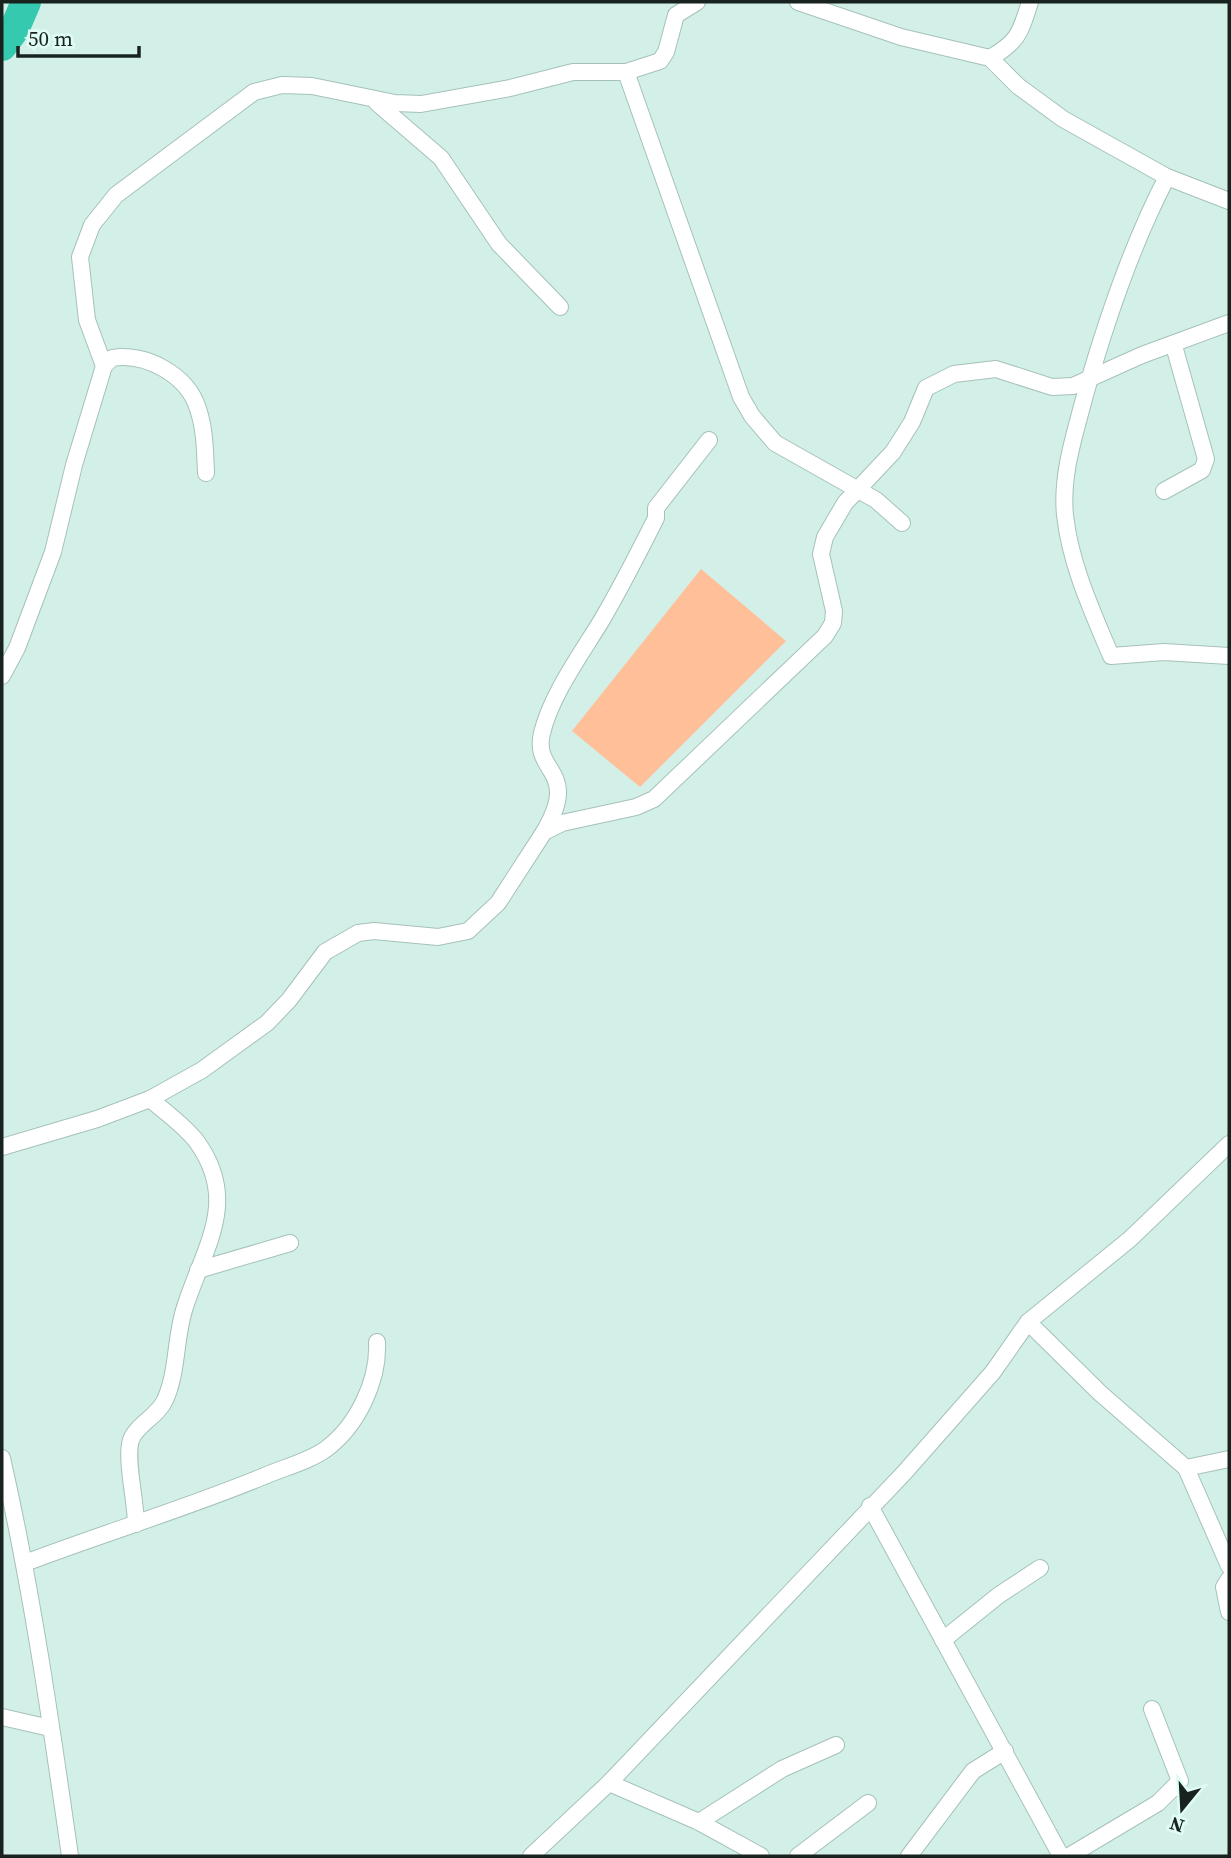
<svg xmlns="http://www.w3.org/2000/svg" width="1231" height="1858" font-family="'Source Serif 4',serif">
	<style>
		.green { fill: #ffc099 }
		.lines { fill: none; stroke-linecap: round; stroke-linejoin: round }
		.river { stroke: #35c9af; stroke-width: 30 }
		.street-casing { stroke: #a5c1ba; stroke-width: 18 }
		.street { stroke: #fff; stroke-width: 16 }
	</style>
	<rect width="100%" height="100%" fill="#d3f0e8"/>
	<!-- green -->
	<polygon class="green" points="701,569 786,641 640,787 572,731"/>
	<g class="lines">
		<!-- river -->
		<polyline class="river" points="2,46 14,30 26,2"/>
		<!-- street casing -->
		<g class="street-casing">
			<g id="street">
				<polyline points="798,2 901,37 990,58 1018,86 1063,119 1167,177 1229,201"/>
				<path d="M 990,58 C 1019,41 1020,33 1030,2"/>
				<polyline points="626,72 741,397 752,416 775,443 876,500 902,523"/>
				<polyline points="377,103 441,158 499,244 560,307"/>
				<path d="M 1167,177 C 1131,246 1106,321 1085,395 C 1075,434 1061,474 1065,515 C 1070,563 1092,611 1111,656 L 1164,652 L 1229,656"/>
				<polyline points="104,366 87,320 80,257 92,225 116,195 254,92 282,85 312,86 395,103 421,104 510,88 573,72 626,72 660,61 666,52 676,15 697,2"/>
				<polyline points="1164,491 1202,470 1206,459 1174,346"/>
				<path d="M 2,676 L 17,648 L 53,552 L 74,465 L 104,366 L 112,358 C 145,352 188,375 198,409 C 205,429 205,452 206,473"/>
				<path d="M 544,832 C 581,769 532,774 542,733 C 552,693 582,653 603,618 C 622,585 639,552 656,518 L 656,508 L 709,440"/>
				<polyline points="2,1147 97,1119 150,1099 202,1070 267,1023 289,1000 325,952 358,933 374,931 438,937 468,931 498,903 544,832 562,823 636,807 654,799 825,636 833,623 834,611 821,554 825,537 845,503 893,452 912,422 926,388 954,374 996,369 1052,387 1073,386 1142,355 1229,323"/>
				<polyline points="198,1270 290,1243"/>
				<polyline points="1028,1322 1100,1393 1186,1468 1229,1566"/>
				<path d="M 2,1458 C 32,1590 51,1723 70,1856"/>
				<polyline points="1186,1468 1229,1459"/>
				<polyline points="870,1506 1061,1856"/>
				<path d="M 136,1524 C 136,1502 125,1458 131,1440 C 136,1425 158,1416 165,1400 C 178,1372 175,1336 185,1307 C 204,1247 240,1202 197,1142 C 185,1126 165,1112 150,1099"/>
				<path d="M 25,1563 C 104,1533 184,1509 262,1477 C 282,1468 308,1462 326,1449 C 357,1426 379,1381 377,1342"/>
				<polyline points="1229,1579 1224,1587 1229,1612"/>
				<polyline points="943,1640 999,1595 1040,1568"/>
				<polyline points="2,1717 50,1728"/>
				<polyline points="609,1783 699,1822 761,1856"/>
				<polyline points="699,1822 782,1769 836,1745"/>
				<polyline points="531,1856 609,1783 904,1473 993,1372 1028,1322 1130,1239 1229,1144"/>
				<polyline points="798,1856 868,1803"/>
				<polyline points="909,1856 973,1771 1005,1751"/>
				<polyline points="1069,1856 1158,1803 1180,1781 1152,1709"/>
			</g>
		</g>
		<!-- street -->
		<use href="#street" class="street"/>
	</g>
	<!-- border -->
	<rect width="1231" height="1858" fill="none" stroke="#182320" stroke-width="7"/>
	<!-- north arrow -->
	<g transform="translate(1182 1809) rotate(198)" stroke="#e0fdf5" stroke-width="5" paint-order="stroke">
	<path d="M0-5L12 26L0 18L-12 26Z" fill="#182320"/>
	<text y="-10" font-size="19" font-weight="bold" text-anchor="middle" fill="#182320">N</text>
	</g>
	<!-- scale -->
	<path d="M18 46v10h121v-10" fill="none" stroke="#182320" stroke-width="3.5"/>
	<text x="28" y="46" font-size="21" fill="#182320" stroke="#e0fdf5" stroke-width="5" paint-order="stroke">50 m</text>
</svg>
